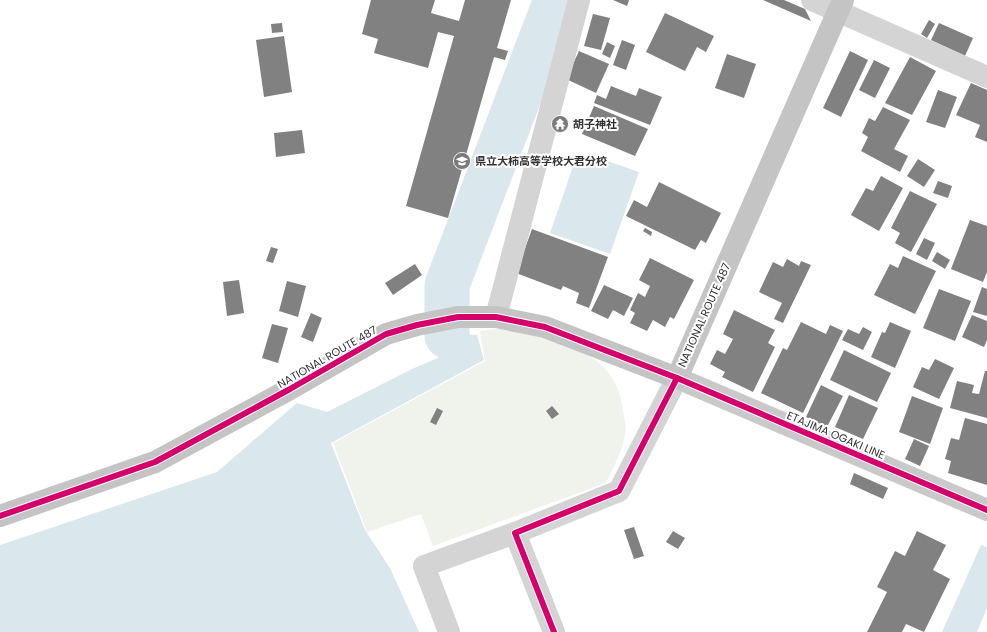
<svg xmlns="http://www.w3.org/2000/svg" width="987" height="632" font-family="Poppins,'Noto Sans JP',sans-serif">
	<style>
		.green { fill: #f0f2ec }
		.water { fill: #dae7ec }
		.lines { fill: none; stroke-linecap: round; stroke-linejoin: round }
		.river { stroke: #dae7ec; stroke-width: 45 }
		.building { fill: #818181 }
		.minor { stroke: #d4d4d4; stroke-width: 22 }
		.major { stroke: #c9c9c9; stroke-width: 22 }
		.highway { stroke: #c4c4c4; stroke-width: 22 }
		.cycleway-casing { stroke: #fff; stroke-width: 8 }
		.cycleway { stroke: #d6006c; stroke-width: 6 }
		.labels { text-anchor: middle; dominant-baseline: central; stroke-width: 4; stroke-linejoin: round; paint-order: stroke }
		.poi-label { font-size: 11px; font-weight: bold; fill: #333; stroke: #fff; text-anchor: start }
		.street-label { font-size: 11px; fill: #333; stroke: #fff }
	</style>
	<rect width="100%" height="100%" fill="#fff"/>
	<!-- green -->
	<path class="green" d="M 507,328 C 556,341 617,349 623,411 C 624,418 627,428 625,435 C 622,452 613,468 606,483 L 433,546 L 421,514 L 367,532 L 333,443 L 485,361 L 480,331 Z"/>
	<!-- water -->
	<g class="water">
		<polygon points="587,154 639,172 610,254 550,233 575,161 583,164"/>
		<polygon points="458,334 477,335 484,360 331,443 365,530 390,568 419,632 0,632 0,545 217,472 297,403 327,412 412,369 438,358 438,337"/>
		<polygon points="981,545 987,547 987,608 977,632 942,632"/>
	</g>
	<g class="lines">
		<!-- river -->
		<polyline class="river" points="447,336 447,285 556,0"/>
	</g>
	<!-- building -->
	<g class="building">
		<polygon points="371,0 435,0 431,13 459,21 465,0 511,0 497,48 508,51 505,60 494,57 448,218 406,206 454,36 438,32 428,68 374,53 378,39 362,34"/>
		<polygon points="613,0 629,0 627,6"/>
		<polygon points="763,0 784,0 805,9 811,21"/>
		<polygon points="665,13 714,36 706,52 697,47 685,71 646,52"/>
		<polygon points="593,14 610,18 601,50 584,46"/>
		<polygon points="929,20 935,24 927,38 921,34"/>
		<polygon points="282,23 283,32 272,33 271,24"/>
		<polygon points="939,23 973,38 965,56 931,40"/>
		<polygon points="284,36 292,92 264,97 256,40"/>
		<polygon points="622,40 635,45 626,70 613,65"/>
		<polygon points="607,42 615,46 610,58 602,54"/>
		<polygon points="579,51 609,64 596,93 566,79"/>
		<polygon points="850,51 868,60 841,117 823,108"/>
		<polygon points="727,54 756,64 744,98 715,88"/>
		<polygon points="910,57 936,71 912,115 885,103"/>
		<polygon points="874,60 890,68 875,98 859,90"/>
		<polygon points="971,83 987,90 987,142 975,137 980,125 956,115"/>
		<polygon points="611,86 636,96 639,88 662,97 650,125 594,103 597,95 606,99"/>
		<polygon points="938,90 957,97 945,128 926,122"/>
		<polygon points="594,106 648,129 635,156 582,134"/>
		<polygon points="883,107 910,120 894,149 908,156 900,172 861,151 868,137 862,133 869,118 875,121"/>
		<polygon points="302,130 305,153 276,157 274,133"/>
		<polygon points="918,159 935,170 924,187 907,176"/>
		<polygon points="881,176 903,188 879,231 851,215 866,188 873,191"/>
		<polygon points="938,181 952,186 948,198 933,193"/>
		<polygon points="659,182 721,213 706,243 701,240 695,250 626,216 634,200 647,207"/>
		<polygon points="910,191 937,204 911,252 895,243 900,233 891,228"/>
		<polygon points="970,220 987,226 987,272 983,282 951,269"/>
		<polygon points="645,228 652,232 651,236 643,231"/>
		<polygon points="532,229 608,257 589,308 576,303 579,293 563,286 561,290 516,273"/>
		<polygon points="924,238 935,243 927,260 916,254"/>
		<polygon points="271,247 278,249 273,263 266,261"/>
		<polygon points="937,252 950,260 945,269 932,261"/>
		<polygon points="903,256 936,271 915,314 874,295 890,264 898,268"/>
		<polygon points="650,258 694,280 674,319 670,317 665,327 653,320 647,331 630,323 635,313 630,310 638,293 645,297 650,286 639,280"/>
		<polygon points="787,259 799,266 801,261 811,265 783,323 774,319 782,303 759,292 773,262 783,267"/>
		<polygon points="415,264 422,275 393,295 385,283"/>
		<polygon points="239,280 244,313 227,316 223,282"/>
		<polygon points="287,281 306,286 298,317 279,311"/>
		<polygon points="604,285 633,298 624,316 613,310 608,319 591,311"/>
		<polygon points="982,287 987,289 987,316 973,312"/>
		<polygon points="939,289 971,301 955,341 923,328"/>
		<polygon points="734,310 775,330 768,343 775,347 753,392 722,377 725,372 710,364 717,350 725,354 733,339 723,334"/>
		<polygon points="311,313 322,318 313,342 301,337"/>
		<polygon points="972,315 987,321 987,340 984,347 962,337"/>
		<polygon points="801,322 826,334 830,325 843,331 803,413 761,393 783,348 787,350"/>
		<polygon points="890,322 911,331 895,368 871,357 882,332 885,333"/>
		<polygon points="272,324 288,328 278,363 262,358"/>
		<polygon points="863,327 872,332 863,350 842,340 848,329 859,334"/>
		<polygon points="844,350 891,373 877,402 830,380"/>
		<polygon points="935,359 954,368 939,399 913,387 922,367 929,370"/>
		<polygon points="985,371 987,371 987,418 950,408 957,381 974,385 972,393 979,394"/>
		<polygon points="821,385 843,396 827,427 806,417"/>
		<polygon points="849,395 878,408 863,439 835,427"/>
		<polygon points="912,396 943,408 930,444 899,432"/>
		<polygon points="552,406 559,414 552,419 546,411"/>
		<polygon points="437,408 443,411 436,425 430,422"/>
		<polygon points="965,418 987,424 987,485 948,473 951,461 945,459 951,438 959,440"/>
		<polygon points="914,439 929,446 920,466 905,459"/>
		<polygon points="854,473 888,488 883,499 850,484"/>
		<polygon points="634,527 644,556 634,559 624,530"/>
		<polygon points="673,531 685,538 678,549 666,542"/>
		<polygon points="917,531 946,545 933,570 950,579 924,632 906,624 902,632 867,632 887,592 877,587 895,551 905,556"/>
	</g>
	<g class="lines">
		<!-- minor -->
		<g class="minor">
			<polyline points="812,0 987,77"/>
			<polyline points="496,317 579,0"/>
			<polyline points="449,632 424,566 515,533"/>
			<polyline points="554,632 515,533 619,491 677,378"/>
		</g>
		<!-- major -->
		<polyline class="major" points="677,378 987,510"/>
		<!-- highway -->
		<polyline class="highway" points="0,516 155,462 290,389 386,334 417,325 458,317 496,317 545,327 677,378 843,0"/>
		<!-- cycleway casing -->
		<g class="cycleway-casing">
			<g id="cycleway">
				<polyline points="0,516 155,462 290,389 386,334 417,325 458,317 496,317 545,327 677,378 987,510"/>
				<polyline points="554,632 515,533 619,491 677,378"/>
			</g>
		</g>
		<!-- cycleway -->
		<use href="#cycleway" class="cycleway"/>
	</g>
	<!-- icons -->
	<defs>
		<g id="temple-disc" transform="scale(0.9)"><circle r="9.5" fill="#7a7a7a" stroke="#fff"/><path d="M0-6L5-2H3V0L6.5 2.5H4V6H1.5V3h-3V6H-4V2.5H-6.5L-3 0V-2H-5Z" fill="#fff"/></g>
		<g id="school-disc" transform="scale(0.9)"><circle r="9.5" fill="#7a7a7a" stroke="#fff"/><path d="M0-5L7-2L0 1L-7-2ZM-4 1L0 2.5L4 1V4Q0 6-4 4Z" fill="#fff"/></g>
	</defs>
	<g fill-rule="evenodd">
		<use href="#temple-disc" x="560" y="124"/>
		<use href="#school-disc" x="462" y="161"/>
	</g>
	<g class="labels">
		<!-- poi labels -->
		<g class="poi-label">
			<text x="573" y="124">胡子神社</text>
			<text x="475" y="161">県立大柿高等学校大君分校</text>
		</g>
		<!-- street labels -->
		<g class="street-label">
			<text transform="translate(704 315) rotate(-66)">NATIONAL ROUTE 487</text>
			<text transform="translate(327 357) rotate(-30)">NATIONAL ROUTE 487</text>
			<text transform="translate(836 435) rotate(23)">ETAJIMA OGAKI LINE</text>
		</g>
	</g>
</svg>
